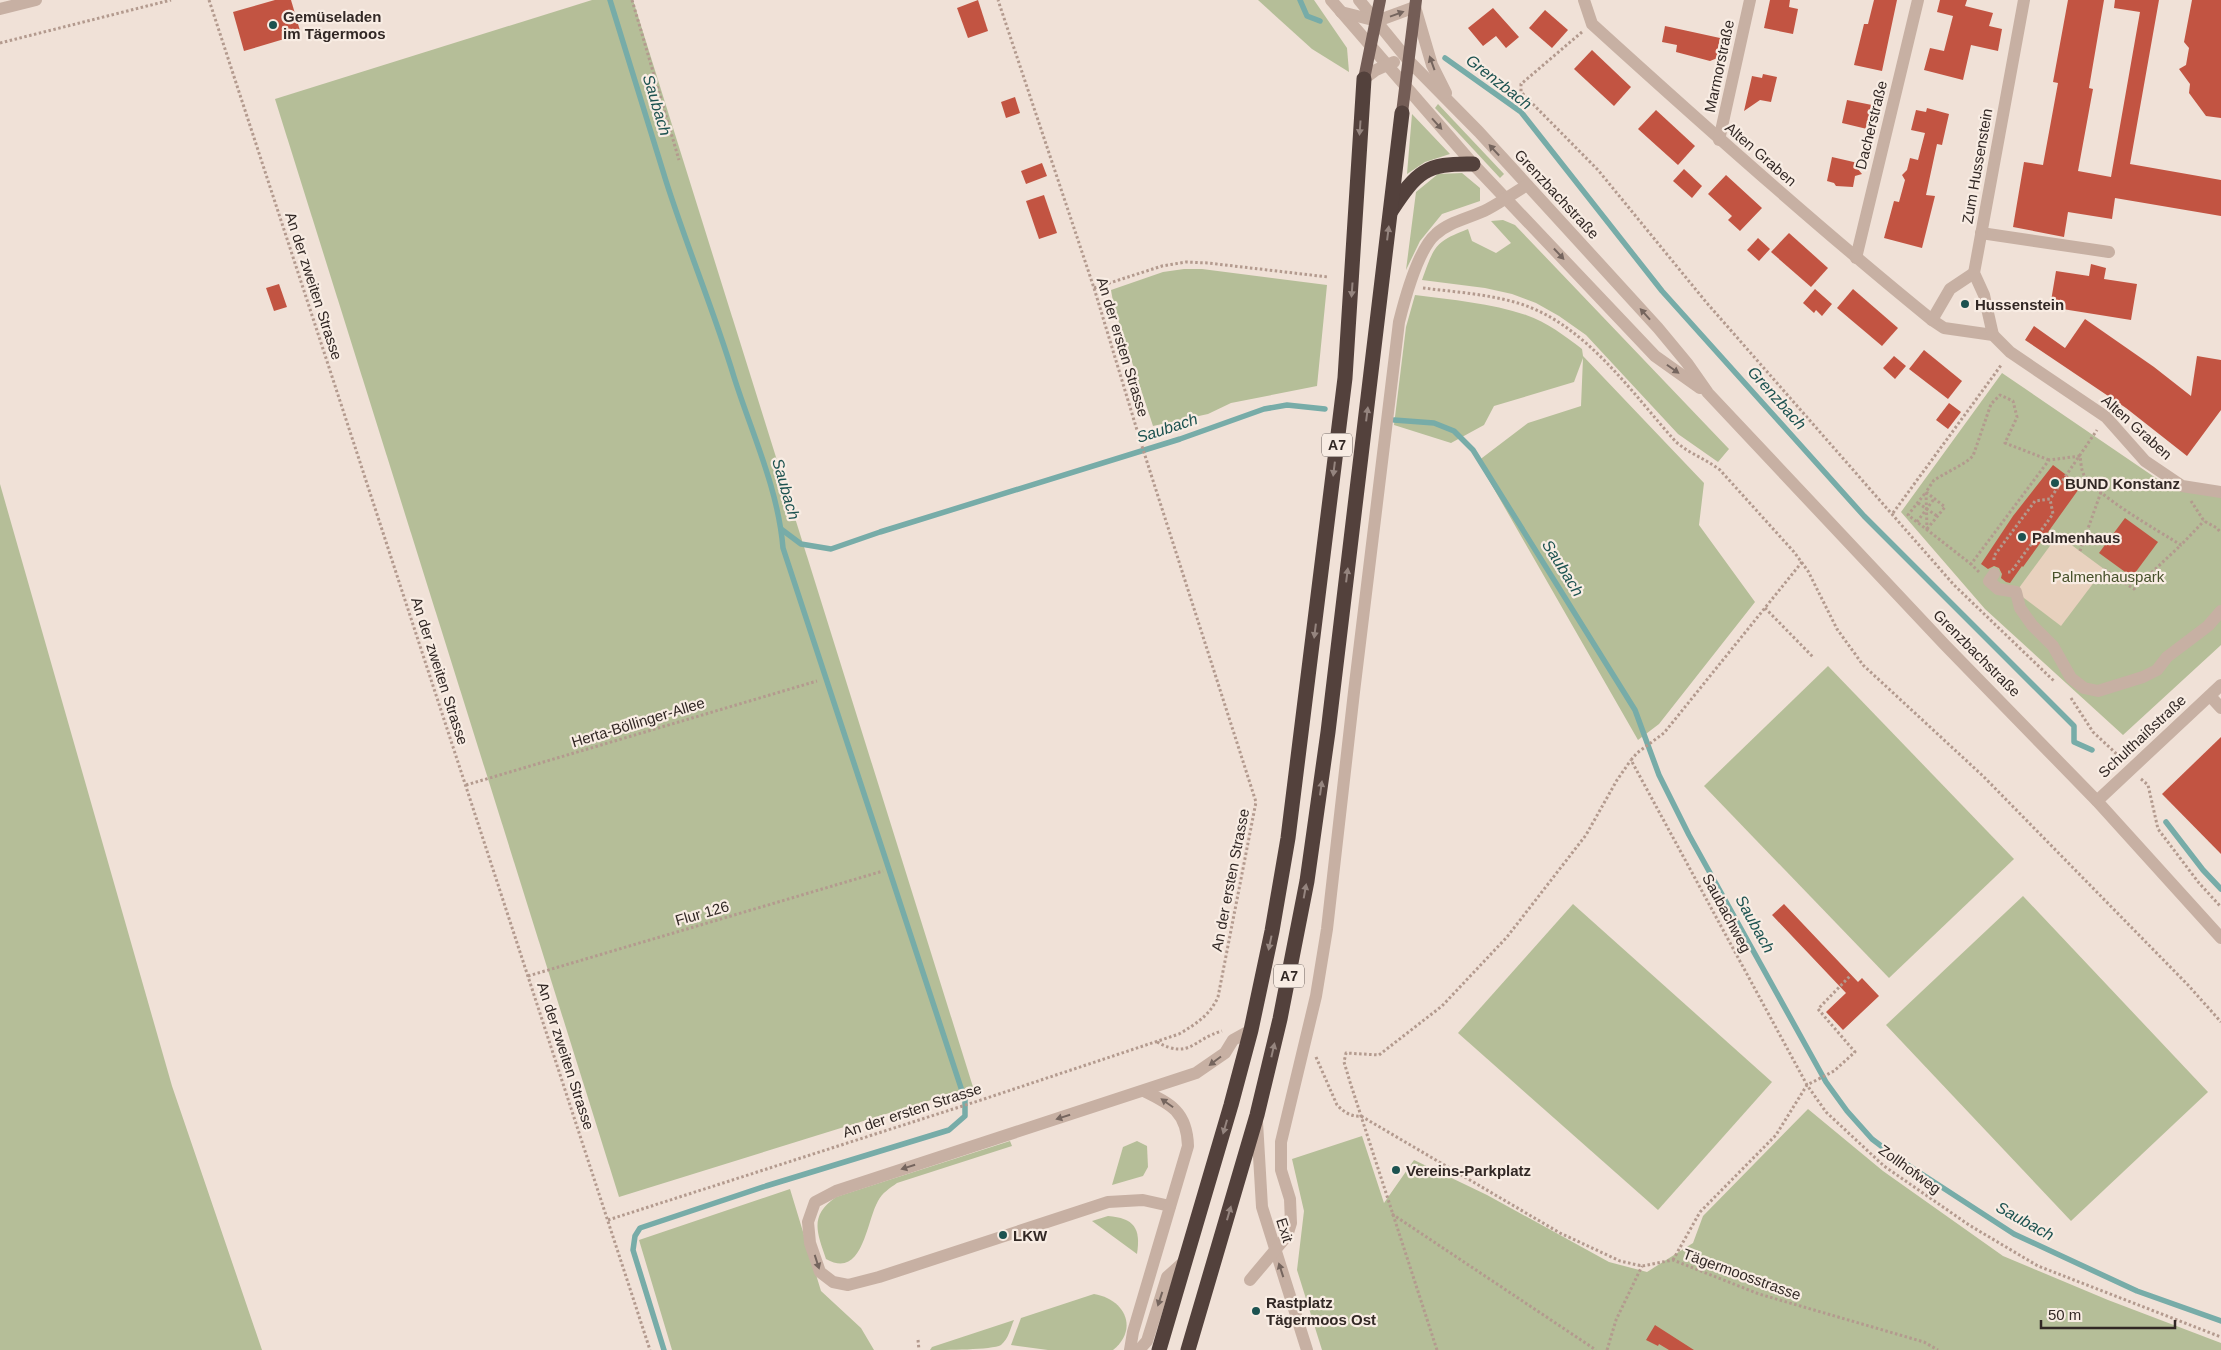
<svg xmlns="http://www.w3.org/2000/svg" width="2221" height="1350" font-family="Helvetica,sans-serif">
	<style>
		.green { fill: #b5be98 }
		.plaza { fill: #e8d1be }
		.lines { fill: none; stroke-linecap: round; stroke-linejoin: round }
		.stream { stroke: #77aca8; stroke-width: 5.5 }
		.building { fill: #c25442 }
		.path { stroke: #b39a8e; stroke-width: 3; stroke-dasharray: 2.5 2.5; stroke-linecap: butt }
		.minor { stroke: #c7b0a3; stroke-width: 12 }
		.major { stroke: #745d56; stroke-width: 12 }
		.highway { stroke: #53413c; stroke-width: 15 }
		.oneway { fill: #75655e }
		.oneway2 { fill: #95857f }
		.poi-dot { fill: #1c5250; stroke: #f8ece3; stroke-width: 2 }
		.labels { text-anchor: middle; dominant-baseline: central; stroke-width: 4.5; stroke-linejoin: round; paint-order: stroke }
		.shield { fill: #f8ece3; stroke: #6d635e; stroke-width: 1 }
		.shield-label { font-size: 14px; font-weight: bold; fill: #322825 }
		.poi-label { font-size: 15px; font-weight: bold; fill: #322825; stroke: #f8ece3; text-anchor: start }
		.street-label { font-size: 15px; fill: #322825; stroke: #f8ece3 }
		.park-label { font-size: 15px; fill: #46502a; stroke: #f8ece3 }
		.water-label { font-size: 16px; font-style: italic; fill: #1c5250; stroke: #f8ece3 }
	</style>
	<rect width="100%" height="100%" fill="#f0e1d7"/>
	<!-- green -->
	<g class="green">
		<polygon points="592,0 633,0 973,1087 619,1197 275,99"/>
		<polygon points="1258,0 1314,0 1347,48 1349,72 1312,49"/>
		<polygon points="1438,104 1504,174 1500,178 1435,108"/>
		<polygon points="1412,114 1450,154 1425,162 1407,174"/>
		<polygon points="1462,173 1480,188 1480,201 1442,214 1420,241 1406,270 1416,192 1438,174"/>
		<path d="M 1503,220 L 1515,225 L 1729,449 L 1718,462 L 1678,434 L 1586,335 L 1559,316 L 1536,303 L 1512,294 L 1485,288 L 1422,280 C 1434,247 1434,242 1468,229 L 1472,241 L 1496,253 L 1511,243 L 1491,221 Z"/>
		<polygon points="1184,269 1202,269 1327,285 1317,386 1231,403 1208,414 1153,426 1114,307 1111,290 1163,272"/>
		<path d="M 1415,295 C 1452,300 1491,303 1526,315 C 1547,322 1565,336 1582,349 L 1583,356 L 1704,483 L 1699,525 L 1755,602 L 1659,724 L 1638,740 L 1478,461 L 1528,423 L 1581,406 L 1583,358 L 1574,382 L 1494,406 L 1484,425 L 1451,443 L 1394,425 L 1406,327 Z"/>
		<polygon points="2002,373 2172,489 2221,492 2221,645 2123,735 1985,609 1901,512"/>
		<polygon points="0,484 172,1086 262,1350 0,1350"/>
		<polygon points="1828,666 2014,859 1889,978 1704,786"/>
		<polygon points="2023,896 2208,1092 2071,1221 1886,1025"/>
		<polygon points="1573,904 1772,1082 1658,1210 1458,1033"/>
		<polygon points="1808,1109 1883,1171 2003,1256 2108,1300 2221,1343 2221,1350 1322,1350 1297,1270 1304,1211 1292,1159 1362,1136 1384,1203 1414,1160 1487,1195 1609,1262 1647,1272 1693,1243 1703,1216"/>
		<path d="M 1010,1141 L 1012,1146 L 897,1183 C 890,1188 882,1193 878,1201 C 866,1222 863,1280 826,1259 C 817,1232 809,1216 836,1197 Z"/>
		<polygon points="1137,1141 1147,1146 1148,1167 1143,1176 1112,1185 1123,1147"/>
		<polygon points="790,1189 821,1291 861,1328 874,1350 672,1350 639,1240"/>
		<path d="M 1108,1216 C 1134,1218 1141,1228 1137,1254 L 1092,1221 Z"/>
		<path d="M 1094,1294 C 1125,1299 1139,1329 1113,1350 L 1048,1350 L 1011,1345 L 1021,1318 Z"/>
		<path d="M 1014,1320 C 1010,1329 1009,1338 1001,1345 C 992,1350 944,1350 930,1350 L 932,1347 Z"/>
	</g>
	<!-- plaza -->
	<polygon class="plaza" points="2058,535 2104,569 2061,626 2016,592"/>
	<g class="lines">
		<!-- stream -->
		<g class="stream">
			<path d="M 610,0 C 628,60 647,120 666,181 C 687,247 714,311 734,377 C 752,434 778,488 783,548 L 965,1100 L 965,1116 L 949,1130 L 766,1186 L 640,1228 L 635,1236 L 633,1250 L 664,1350"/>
			<polyline points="1300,0 1307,16 1320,21"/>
			<polyline points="1445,58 1521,112 1662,291 1864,516 2074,726 2074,742 2092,750"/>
			<polyline points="1394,420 1434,423 1454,431 1473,450 1635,710 1659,775 1689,835 1826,1082 1847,1111 1872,1139 1897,1158 2014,1234 2137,1291 2221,1321"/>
			<polyline points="781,529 801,544 831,549 880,532 1180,439 1264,409 1287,405 1325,409"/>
			<polyline points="2166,822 2203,870 2221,889"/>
		</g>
	</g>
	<!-- building -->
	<g class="building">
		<polygon points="275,0 291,0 301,34 244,51 233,12"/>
		<polygon points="978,0 988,31 968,38 957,8"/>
		<polygon points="1770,0 1790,0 1789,7 1798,9 1793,34 1764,28"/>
		<polygon points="1874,0 1897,0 1882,71 1854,65 1864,24 1868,24"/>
		<polygon points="1940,0 1967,0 1965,6 1993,13 1989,26 2002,29 1998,51 1971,45 1963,80 1924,70 1930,48 1944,51 1953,16 1937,12"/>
		<polygon points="2068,0 2104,0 2089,88 2093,89 2078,171 2111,177 2140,12 2114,8 2115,0 2159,0 2130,164 2221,180 2221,216 2115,198 2112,219 2068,212 2064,237 2013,227 2024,162 2043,165 2058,83 2053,82"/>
		<polygon points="2192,0 2221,0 2221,118 2206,116 2189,93 2190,84 2179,69 2186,65 2189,48 2184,42"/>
		<polygon points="1493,8 1519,37 1506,48 1496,36 1483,46 1468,28"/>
		<polygon points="1545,10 1568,30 1552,48 1529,28"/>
		<polygon points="1665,26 1720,38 1717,52 1720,57 1710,61 1676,52 1677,45 1662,42"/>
		<polygon points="1592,50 1631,87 1614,106 1574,69"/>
		<polygon points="1763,74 1777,77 1771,102 1760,100 1744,111 1752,76 1762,78"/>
		<polygon points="1015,97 1020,113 1006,118 1001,102"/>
		<polygon points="1847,100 1872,105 1867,129 1842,123"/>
		<polygon points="1927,108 1949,114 1942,145 1937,144 1926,195 1935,196 1922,248 1884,238 1894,201 1899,202 1905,180 1902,175 1907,170 1910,158 1918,160 1925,133 1911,130 1916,110 1926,112"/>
		<polygon points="1656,110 1695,146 1678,165 1638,129"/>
		<polygon points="1832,157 1858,163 1857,168 1862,174 1855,176 1853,187 1836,186 1834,183 1827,181"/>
		<polygon points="1042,163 1047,176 1026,184 1021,171"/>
		<polygon points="1684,169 1702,186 1692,198 1673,181"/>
		<polygon points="1726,175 1762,208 1740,231 1728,220 1732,216 1708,194"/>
		<polygon points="1044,195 1057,233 1039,239 1026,201"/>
		<polygon points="1789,233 1828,268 1811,287 1771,252"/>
		<polygon points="1758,238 1770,249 1759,261 1747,250"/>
		<polygon points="2091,264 2106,268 2104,279 2137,284 2131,320 2050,307 2056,271 2089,276"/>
		<polygon points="279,284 287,307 274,311 266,288"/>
		<polygon points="1815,289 1832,304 1822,316 1816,310 1814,313 1803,303"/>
		<polygon points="1853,289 1898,328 1882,346 1837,308"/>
		<polygon points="2085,319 2154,367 2191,396 2197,356 2221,360 2221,410 2187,456 2126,408 2025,340 2034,326 2065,348"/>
		<polygon points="1924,350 1962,381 1948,399 1909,369"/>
		<polygon points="1894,356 1906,366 1895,379 1883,368"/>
		<polygon points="1949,403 1961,412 1948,429 1936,420"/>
		<polygon points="2053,465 2081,486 2023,567 2022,566 2010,583 2006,582 2001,578 2002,574 1999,568 1994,566 1988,569 1981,564 2013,516"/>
		<polygon points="2125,518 2158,542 2132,577 2099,553"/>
		<polygon points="2221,737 2221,854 2162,794"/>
		<polygon points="1784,904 1858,982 1862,978 1879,996 1843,1030 1826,1012 1846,993 1772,915"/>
		<polygon points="1655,1325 1694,1350 1669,1350 1659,1344 1658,1346 1646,1340"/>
	</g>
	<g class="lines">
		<!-- path -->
		<g class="path">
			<polyline points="209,0 650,1350"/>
			<polyline points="632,0 679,160"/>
			<polyline points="1582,32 1521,84 1521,92 1598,170 1706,302 1954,585 2054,681"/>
			<polyline points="0,43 171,0"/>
			<polyline points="1094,288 1162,266 1186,262 1208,263 1328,277"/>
			<path d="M 1423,288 C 1455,292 1489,294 1521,304 C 1586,325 1632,393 1676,442 C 1690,454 1706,459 1720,470 L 1794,552 L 1808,571 L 1837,629 L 1863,665 L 1983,776 L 2188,985 L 2221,1022"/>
			<polyline points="2191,501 2204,521 2217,528 2221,533"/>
			<polyline points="1918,503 1937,516"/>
			<polyline points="1893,513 2002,364"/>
			<polyline points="1917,522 1934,499"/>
			<polyline points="1927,529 1945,507 1926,492 1908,515 1971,564"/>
			<polyline points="1927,530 1926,492 1934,480 1966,462 1973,456 1991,404 2000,395 2013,401 2017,417 2005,443 2049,460"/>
			<polyline points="2080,551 2101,492"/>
			<polyline points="1994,560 1994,556 2035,501 2050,499 2097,430"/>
			<polyline points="1802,562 1664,733 1637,753 1631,760 1807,1085 1826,1112 1884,1166 1969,1225 2038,1266 2221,1337"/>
			<polyline points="2104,569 2134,589 2181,545"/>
			<path d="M 1979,572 L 1971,564 L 2049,460 L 2080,456 C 2081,462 2081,470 2084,475 C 2094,494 2160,532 2181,545 L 2204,521"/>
			<polyline points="2008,572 2011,572 2053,514 2050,499"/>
			<polyline points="1765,608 1813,657"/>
			<polyline points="2071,698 2093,732 2121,758"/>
			<polyline points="2141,779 2148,785 2158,829 2199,883 2221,907"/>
			<polyline points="466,785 817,681"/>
			<polyline points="528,976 883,871"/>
			<path d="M 1157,1042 C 1190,1060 1193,1039 1222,1031"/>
			<path d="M 1316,1057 L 1337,1105 C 1344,1112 1351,1117 1361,1116 L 1560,1233 L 1620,1261 L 1642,1266 L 1673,1260 L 1759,1294 L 1924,1342 L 1938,1350"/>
			<polyline points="1392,1214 1596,1350"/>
			<path d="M 608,1220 L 978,1101 L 1179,1034 C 1196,1024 1210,1015 1218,997 L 1256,802 L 1140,440 L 1094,288 L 998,0"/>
			<polyline points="1673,1260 1700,1212 1776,1135 1807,1085 1834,1071 1855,1052 1818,1009 1850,976"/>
			<polyline points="918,1340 919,1350"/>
			<polyline points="1437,1350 1350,1082 1344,1062 1346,1053 1379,1055 1442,1006 1507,937 1586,835 1617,780 1631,760"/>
			<polyline points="1607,1350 1616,1320 1642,1266"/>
		</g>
		<!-- minor -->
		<g class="minor">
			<polyline points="1331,0 1473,164 1655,356 1700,388"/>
			<polyline points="1359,0 1408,60 1479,132 1658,328 1687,363 1708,393 1945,645 2097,801 2221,938"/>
			<path d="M 1584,0 L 1592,24 C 1703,125 1815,225 1932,320 L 1944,328 L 1993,335 L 2010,352 L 2106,417 L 2145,461 L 2182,486 L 2221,492"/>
			<polyline points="0,9 36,0"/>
			<polyline points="1341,12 1377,21 1415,7 1432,65 1446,93"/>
			<polyline points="1364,79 1376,70 1394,62"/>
			<polyline points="1719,140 1750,0"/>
			<polyline points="1981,233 2109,252"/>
			<polyline points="1856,258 1918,0"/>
			<polyline points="1932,320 1950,289 1974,273"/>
			<polyline points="1993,335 1984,295 1974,273 2024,0"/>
			<polyline points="1994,574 1989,581 1998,589 2016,592 2020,608 2032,625 2053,646 2071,678 2084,688 2098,691 2143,677 2157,670 2167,657 2208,626 2221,611"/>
			<polyline points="2210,696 2221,708"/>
			<polyline points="2097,801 2221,685"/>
			<polyline points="1257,1122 1262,1207 1307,1350"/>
			<polyline points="1170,1206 1143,1200 1108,1202 879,1277 848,1285 833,1282 820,1272 810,1243 808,1222 815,1202 836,1191 1196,1073 1225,1053 1233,1040 1251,1030"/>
			<path d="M 1250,1280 L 1287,1236 L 1291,1223 L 1290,1199 L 1281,1170 L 1281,1142 L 1316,996 L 1327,929 L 1354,692 L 1399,322 C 1405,298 1418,249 1436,234 C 1450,221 1471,218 1488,209 C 1501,202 1514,193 1527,185"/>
			<path d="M 1130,1350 L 1133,1332 L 1188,1146 C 1187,1112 1171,1104 1144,1091"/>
			<polyline points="1139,1350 1147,1341 1167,1277 1186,1260"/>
		</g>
		<!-- major -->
		<g class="major">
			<polyline points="1364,79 1380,0"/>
			<polyline points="1402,113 1416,0"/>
		</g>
		<!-- highway -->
		<g class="highway">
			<path d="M 1391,211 C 1417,172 1425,163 1473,164"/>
			<polyline points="1159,1350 1231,1105 1251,1030 1272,931 1288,838 1345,378 1364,79"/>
			<polyline points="1188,1350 1257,1115 1280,1019 1307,881 1328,732 1402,113"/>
		</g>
	</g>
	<!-- one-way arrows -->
	<defs><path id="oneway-solid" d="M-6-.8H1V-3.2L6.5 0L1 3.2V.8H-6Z" transform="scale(1.25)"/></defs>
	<g class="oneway">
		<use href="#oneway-solid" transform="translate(1397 14) rotate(-20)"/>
		<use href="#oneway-solid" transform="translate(1432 63) rotate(-110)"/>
		<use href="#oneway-solid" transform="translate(1437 124) rotate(48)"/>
		<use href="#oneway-solid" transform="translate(1494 150) rotate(-133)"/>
		<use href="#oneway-solid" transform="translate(1559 254) rotate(47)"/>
		<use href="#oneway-solid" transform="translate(1645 314) rotate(-132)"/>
		<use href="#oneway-solid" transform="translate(1673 369) rotate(35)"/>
		<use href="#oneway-solid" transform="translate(1215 1061) rotate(143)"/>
		<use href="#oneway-solid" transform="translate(1167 1103) rotate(-145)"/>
		<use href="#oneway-solid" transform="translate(1063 1117) rotate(162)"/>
		<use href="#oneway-solid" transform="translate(908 1167) rotate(162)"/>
		<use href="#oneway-solid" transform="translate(817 1262) rotate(72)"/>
		<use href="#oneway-solid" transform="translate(1281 1270) rotate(-108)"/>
		<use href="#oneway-solid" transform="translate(1160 1299) rotate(108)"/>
	</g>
	<g class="oneway2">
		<use href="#oneway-solid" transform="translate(1360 128) rotate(94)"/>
		<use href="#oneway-solid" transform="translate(1388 233) rotate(-83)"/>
		<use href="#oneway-solid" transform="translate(1352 290) rotate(94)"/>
		<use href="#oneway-solid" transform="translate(1367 414) rotate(-83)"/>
		<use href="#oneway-solid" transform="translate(1334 469) rotate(97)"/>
		<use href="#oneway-solid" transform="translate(1347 575) rotate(-83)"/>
		<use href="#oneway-solid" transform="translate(1315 631) rotate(97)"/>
		<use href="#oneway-solid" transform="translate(1321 788) rotate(-82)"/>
		<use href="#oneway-solid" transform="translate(1305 891) rotate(-80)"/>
		<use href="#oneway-solid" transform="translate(1270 943) rotate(102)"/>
		<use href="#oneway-solid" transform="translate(1273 1050) rotate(-77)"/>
		<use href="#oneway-solid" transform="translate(1225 1127) rotate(106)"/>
		<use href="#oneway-solid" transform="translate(1229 1213) rotate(-74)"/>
	</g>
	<!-- markers -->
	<g class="poi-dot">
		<circle cx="273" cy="25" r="5"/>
		<circle cx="1965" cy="304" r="5"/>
		<circle cx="2055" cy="483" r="5"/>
		<circle cx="2022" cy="537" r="5"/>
		<circle cx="1396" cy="1170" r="5"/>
		<circle cx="1003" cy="1235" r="5"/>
		<circle cx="1256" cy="1311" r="5"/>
	</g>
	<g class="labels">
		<!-- shield labels -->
		<g class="shield">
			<rect x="1322" y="433.5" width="30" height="23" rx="4"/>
			<rect x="1274" y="964.5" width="30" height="23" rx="4"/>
		</g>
		<g class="shield-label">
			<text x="1337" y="445">A7</text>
			<text x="1289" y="976">A7</text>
		</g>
		<!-- poi labels -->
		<g class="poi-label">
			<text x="283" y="16">Gemüseladen<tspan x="283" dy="17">im Tägermoos</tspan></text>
			<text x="1975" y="304">Hussenstein</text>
			<text x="2065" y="483">BUND Konstanz</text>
			<text x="2032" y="537">Palmenhaus</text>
			<text x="1406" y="1170">Vereins-Parkplatz</text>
			<text x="1013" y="1235">LKW</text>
			<text x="1266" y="1302">Rastplatz<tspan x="1266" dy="17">Tägermoos Ost</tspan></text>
		</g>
		<!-- street labels -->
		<g class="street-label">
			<text transform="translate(1719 66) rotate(-78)">Marmorstraße</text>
			<text transform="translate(1871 125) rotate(-76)">Dacherstraße</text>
			<text transform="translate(1761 154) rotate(41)">Alten Graben</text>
			<text transform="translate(1977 166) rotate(-80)">Zum Hussenstein</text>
			<text transform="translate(1557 194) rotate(47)">Grenzbachstraße</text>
			<text transform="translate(314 286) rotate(72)">An der zweiten Strasse</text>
			<text transform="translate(1123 347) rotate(73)">An der ersten Strasse</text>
			<text transform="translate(2137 427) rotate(42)">Alten Graben</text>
			<text transform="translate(1977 653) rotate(45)">Grenzbachstraße</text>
			<text transform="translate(440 671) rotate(72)">An der zweiten Strasse</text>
			<text transform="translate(638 722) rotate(-17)">Herta-Böllinger-Allee</text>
			<text transform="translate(2142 736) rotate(-43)">Schulthaißstraße</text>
			<text transform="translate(1230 880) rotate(-79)">An der ersten Strasse</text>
			<text transform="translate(702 913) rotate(-16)">Flur 126</text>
			<text transform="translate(1727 913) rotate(62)">Saubachweg</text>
			<text transform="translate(566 1056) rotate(72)">An der zweiten Strasse</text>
			<text transform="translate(912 1110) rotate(-18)">An der ersten Strasse</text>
			<text transform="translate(1910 1169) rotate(36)">Zollhofweg</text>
			<text transform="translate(1285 1230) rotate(73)">Exit</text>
			<text transform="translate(1742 1274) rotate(20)">Tägermoosstrasse</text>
		</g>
		<!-- park labels -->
		<g class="park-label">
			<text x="2108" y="576">Palmenhauspark</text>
		</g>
		<!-- water labels -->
		<g class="water-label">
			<text transform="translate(1499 82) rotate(38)">Grenzbach</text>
			<text transform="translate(657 105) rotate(73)">Saubach</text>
			<text transform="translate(1777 398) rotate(48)">Grenzbach</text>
			<text transform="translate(1167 428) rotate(-18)">Saubach</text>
			<text transform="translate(786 489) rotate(74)">Saubach</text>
			<text transform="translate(1563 568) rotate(58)">Saubach</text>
			<text transform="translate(1755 924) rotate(61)">Saubach</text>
			<text transform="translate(2025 1221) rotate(29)">Saubach</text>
		</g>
	</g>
	<!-- scale -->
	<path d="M2041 1320v8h134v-8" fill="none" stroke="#322825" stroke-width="2.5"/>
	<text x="2048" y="1320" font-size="15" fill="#322825" stroke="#f8ece3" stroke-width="4" paint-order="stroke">50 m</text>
</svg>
